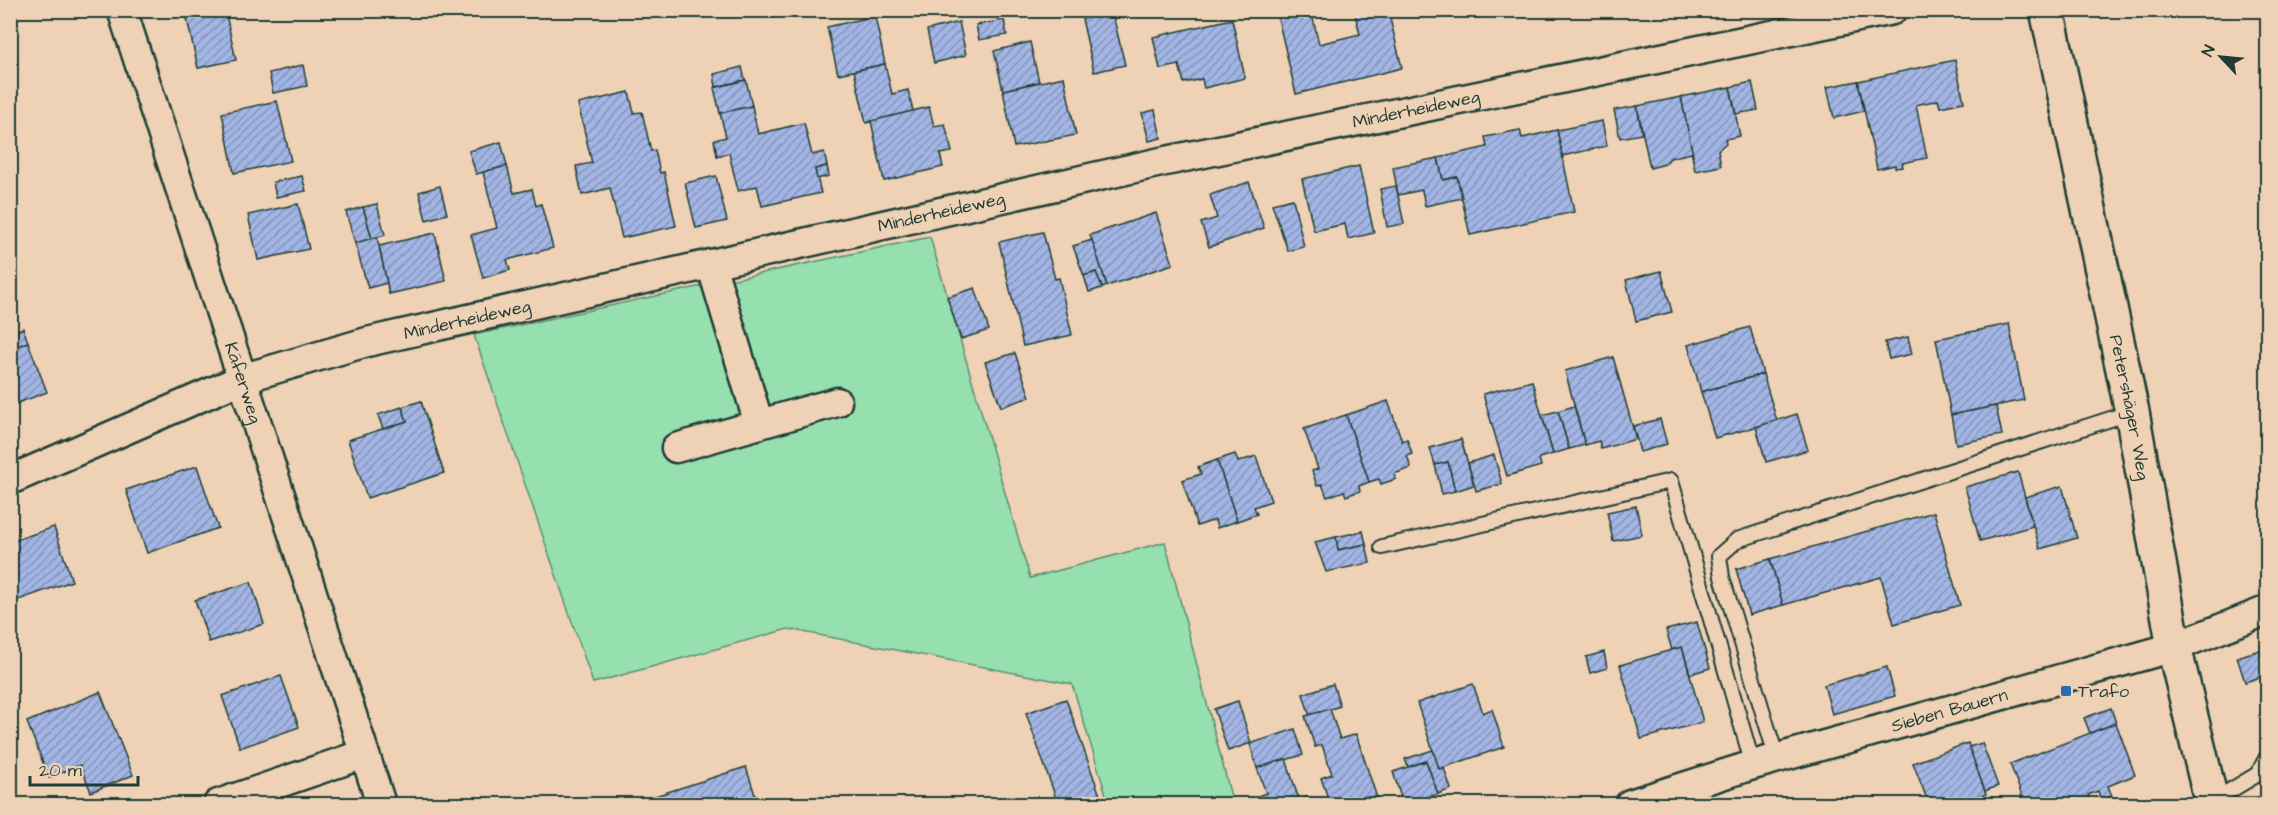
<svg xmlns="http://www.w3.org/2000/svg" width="2278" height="815" font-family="'Architects Daughter',sans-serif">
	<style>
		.green { fill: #96e0b0; stroke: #5a8e72; stroke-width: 1.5 }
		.building { fill: url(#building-hatch); stroke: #1f3d34; stroke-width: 1.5 }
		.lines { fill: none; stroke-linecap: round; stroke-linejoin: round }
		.lane-casing { stroke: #1f3d34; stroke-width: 18 }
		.street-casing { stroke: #1f3d34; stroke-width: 33 }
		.secondary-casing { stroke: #1f3d34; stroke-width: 38 }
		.lane { stroke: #efd2b6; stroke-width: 14 }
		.street { stroke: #efd2b6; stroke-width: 28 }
		.secondary { stroke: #efd2b6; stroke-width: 33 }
		.poi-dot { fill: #1f6fb2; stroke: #efd2b6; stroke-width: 2 }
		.labels { text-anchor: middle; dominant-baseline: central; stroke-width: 4.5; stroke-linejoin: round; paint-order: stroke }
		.street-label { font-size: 18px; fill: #1f3d34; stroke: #efd2b6 }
		.poi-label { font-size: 18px; fill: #1f3d34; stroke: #efd2b6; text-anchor: start }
	</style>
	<defs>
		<pattern id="building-hatch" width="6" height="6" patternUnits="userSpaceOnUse" patternTransform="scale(1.5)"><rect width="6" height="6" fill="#a3b5e4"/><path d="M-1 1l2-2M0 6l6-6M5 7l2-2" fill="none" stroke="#8494ba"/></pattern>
	</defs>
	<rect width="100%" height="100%" fill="#efd2b6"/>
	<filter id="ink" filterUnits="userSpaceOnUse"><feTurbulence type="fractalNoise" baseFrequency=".0167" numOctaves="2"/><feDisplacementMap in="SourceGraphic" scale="12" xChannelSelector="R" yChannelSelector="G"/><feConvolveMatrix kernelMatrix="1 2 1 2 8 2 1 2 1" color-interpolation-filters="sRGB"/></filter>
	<g filter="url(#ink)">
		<!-- green -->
		<polygon class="green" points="930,237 1030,578 1165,542 1233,804 1109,804 1072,684 788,629 593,683 474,335"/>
		<!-- building -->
		<g class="building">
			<polygon points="185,10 225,10 236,60 198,68"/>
			<polygon points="1276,10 1311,10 1319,44 1360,34 1354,10 1388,10 1402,68 1296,94"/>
			<polygon points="1112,11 1125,65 1094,72 1082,19"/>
			<polygon points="875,16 885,64 838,74 827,27"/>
			<polygon points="1232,19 1245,78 1204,88 1202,79 1184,83 1179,65 1160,69 1153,37"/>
			<polygon points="1004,20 1007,35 979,40 976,25"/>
			<polygon points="959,22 966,55 934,63 927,30"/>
			<polygon points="1030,42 1039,82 1003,90 994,51"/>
			<polygon points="1955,60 1964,102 1940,107 1938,100 1916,105 1927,158 1902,163 1903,167 1895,168 1895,165 1877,169 1858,81"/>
			<polygon points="885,64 892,94 908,90 913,111 866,123 854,71"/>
			<polygon points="303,65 307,86 273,93 269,73"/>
			<polygon points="742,67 745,80 716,87 714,74"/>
			<polygon points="1064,77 1076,135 1014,147 1003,90"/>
			<polygon points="746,80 752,106 720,113 714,88"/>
			<polygon points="1858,81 1864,111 1834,118 1827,87"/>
			<polygon points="1752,82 1758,110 1736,114 1730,87"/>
			<polygon points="1730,87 1740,136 1725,139 1726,143 1718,150 1721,166 1695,171 1681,97"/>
			<polygon points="629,92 634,113 642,112 651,151 655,150 660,173 664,172 676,226 622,238 610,188 582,195 576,166 592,163 578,104"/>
			<polygon points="1681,97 1693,155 1691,153 1670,158 1665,164 1650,168 1637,106"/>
			<polygon points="277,101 291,161 234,173 222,113"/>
			<polygon points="752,106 758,134 804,123 812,155 824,152 827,166 815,169 821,193 762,206 757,186 738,191 729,153 717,156 714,140 726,137 720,113"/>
			<polygon points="1637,106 1642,134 1620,138 1614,110"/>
			<polygon points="929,107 934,126 945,124 952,152 940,154 943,167 884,181 871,121"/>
			<polygon points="1155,110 1161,138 1149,141 1142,113"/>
			<polygon points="1602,121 1607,146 1562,156 1557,130"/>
			<polygon points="1520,130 1522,138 1557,130 1574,212 1470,235 1457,177 1443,180 1438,158 1487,147 1485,137"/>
			<polygon points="501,142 507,166 476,174 469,151"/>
			<polygon points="1438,158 1443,180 1457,177 1462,198 1425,206 1422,190 1398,195 1393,167"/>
			<polygon points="507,166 514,193 532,189 536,206 541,204 553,248 507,260 510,270 483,278 471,235 497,228 483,172"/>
			<polygon points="827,166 829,176 817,179 815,169"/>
			<polygon points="1359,166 1374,233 1348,239 1345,224 1314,231 1302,179"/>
			<polygon points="302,176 306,191 276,197 273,182"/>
			<polygon points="716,176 727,221 696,228 685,183"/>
			<polygon points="1249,182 1264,228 1209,247 1201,223 1217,218 1210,195"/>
			<polygon points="440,186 447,214 426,220 419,192"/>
			<polygon points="1396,186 1404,224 1387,227 1380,189"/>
			<polygon points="1293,199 1304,247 1288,251 1272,204"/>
			<polygon points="298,204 309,249 258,260 248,215"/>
			<polygon points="377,204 385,235 372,239 363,207"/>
			<polygon points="363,207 372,239 355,243 346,212"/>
			<polygon points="1156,213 1173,264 1107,286 1090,235"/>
			<polygon points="1043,232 1055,279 1059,278 1072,335 1023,346 999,242"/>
			<polygon points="435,233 446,281 389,294 379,246"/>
			<polygon points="377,237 387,283 368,288 355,243"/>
			<polygon points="1092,240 1107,286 1102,288 1096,272 1084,276 1073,246"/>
			<polygon points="1661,271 1672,312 1636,321 1626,280"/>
			<polygon points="1096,272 1102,288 1089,292 1084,276"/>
			<polygon points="975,288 989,330 961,339 947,297"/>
			<polygon points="2009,324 2024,400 1951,415 1936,339"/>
			<polygon points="1750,327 1763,374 1701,392 1688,345"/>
			<polygon points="23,328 28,342 10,349 10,333"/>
			<polygon points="1908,337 1912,354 1889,359 1885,342"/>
			<polygon points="28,342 47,392 10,406 10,349"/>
			<polygon points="1015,353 1030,397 1001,407 985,362"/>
			<polygon points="1613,357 1636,439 1601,449 1599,441 1585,445 1565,371"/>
			<polygon points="1763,374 1777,421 1715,438 1701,392"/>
			<polygon points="1532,381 1553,454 1539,458 1541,466 1507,476 1483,394"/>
			<polygon points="421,401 444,473 367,498 348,440 407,421 402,407"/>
			<polygon points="1388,401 1402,441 1407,439 1412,454 1407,456 1411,468 1394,474 1396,479 1381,484 1379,479 1369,482 1346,415"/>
			<polygon points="1574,406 1585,445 1569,449 1558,411"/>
			<polygon points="1996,406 2002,435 1956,444 1951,415"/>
			<polygon points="402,407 407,421 383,429 378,415"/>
			<polygon points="1558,411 1569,449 1553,454 1542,415"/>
			<polygon points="1797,414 1808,450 1766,462 1756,427"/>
			<polygon points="1346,415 1369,482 1359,486 1360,491 1346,496 1344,491 1327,497 1322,484 1317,486 1312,471 1318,469 1304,429"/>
			<polygon points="1660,419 1667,444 1640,452 1633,426"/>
			<polygon points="1461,439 1474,485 1455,491 1448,462 1435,465 1430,448"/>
			<polygon points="1235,454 1238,462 1256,456 1271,501 1254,507 1257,514 1237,521 1217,460"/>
			<polygon points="1494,455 1502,484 1476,491 1468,463"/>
			<polygon points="1217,460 1237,521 1217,528 1215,520 1197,526 1182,480 1201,474 1198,467"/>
			<polygon points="1448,462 1455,491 1442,494 1435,465"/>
			<polygon points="197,466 218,528 147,553 126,490"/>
			<polygon points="2018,472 2033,526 1980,541 1965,487"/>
			<polygon points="2062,486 2077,538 2040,549 2025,497"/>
			<polygon points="1636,506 1642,535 1613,541 1607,512"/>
			<polygon points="1934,512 1960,605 1894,624 1881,577 1783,605 1770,559"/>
			<polygon points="54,527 72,581 10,603 10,542"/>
			<polygon points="1363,531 1366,544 1338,550 1336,537"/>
			<polygon points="1336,537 1338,550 1366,544 1370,563 1326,572 1315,542"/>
			<polygon points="1770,559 1783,605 1749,615 1736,569"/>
			<polygon points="251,582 264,624 209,642 195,600"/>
			<polygon points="1697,622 1710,668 1690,674 1682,647 1672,650 1666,630"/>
			<polygon points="1682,647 1703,722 1641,739 1620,665"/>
			<polygon points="2260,650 2267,675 2245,682 2237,657"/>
			<polygon points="1604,652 1607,668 1590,673 1586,657"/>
			<polygon points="1887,667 1895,696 1832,714 1824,685"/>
			<polygon points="281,676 299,727 240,748 222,696"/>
			<polygon points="1333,684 1340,706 1310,716 1303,694"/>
			<polygon points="1473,684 1483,713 1492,709 1504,747 1439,769 1417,703"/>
			<polygon points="100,692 133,775 91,792 80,765 49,778 27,722"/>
			<polygon points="1066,699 1103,804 1058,804 1026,713"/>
			<polygon points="1238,701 1251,743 1228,751 1214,709"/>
			<polygon points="2111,708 2116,723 2090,733 2084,718"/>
			<polygon points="1330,709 1340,739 1356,734 1379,804 1330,804 1321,778 1332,774 1322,745 1315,747 1305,716"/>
			<polygon points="2116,723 2135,775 2108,786 2112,796 2101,800 2098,791 2088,795 2091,804 2025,804 2010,764"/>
			<polygon points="1295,729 1303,755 1257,768 1250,744"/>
			<polygon points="1968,743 1986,794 1958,804 1929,804 1913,763"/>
			<polygon points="1982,743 1998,786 1985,791 1969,747"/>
			<polygon points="1433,750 1439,769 1444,768 1451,789 1438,794 1426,761 1408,767 1405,759"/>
			<polygon points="1286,759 1299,800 1308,797 1311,804 1261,804 1258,796 1266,793 1257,768"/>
			<polygon points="1426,761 1438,794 1403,804 1393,772"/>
			<polygon points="746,767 758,804 630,804"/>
		</g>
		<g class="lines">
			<!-- lane casing -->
			<g class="lane-casing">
				<g id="lane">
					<polyline points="1382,547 1671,481 1753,765"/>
					<polyline points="1777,759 1722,577 1719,556 1737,540 2132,412"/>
					<polyline points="2211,802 2258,774 2268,755"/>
				</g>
			</g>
			<!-- street casing -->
			<g class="street-casing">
				<g id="street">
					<path id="s1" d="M 122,10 L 381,804"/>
					<polyline points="711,264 759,424"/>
					<polyline points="676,448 837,402"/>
					<path id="s2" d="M 10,480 L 244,378 L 367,342 L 1161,162 L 1892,10"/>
					<polyline points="218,804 364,754"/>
					<path id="s3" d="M 1630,804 L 1753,765 L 2174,647 L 2268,610"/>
				</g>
			</g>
			<!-- secondary casing -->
			<g class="secondary-casing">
				<g id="secondary">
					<path id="s4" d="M 2047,10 L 2132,412 L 2174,647 L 2212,804"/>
				</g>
			</g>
			<!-- lane -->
			<use href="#lane" class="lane"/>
			<!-- street -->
			<use href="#street" class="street"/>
			<!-- secondary -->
			<use href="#secondary" class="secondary"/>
		</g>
	</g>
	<!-- markers -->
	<rect class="poi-dot" x="2060" y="685" width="12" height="12" rx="3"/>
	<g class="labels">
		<!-- street labels -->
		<g class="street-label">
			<text stroke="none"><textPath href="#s2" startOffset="1458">Minderheideweg</textPath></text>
			<text stroke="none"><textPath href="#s2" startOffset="972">Minderheideweg</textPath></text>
			<text stroke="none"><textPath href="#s2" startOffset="486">Minderheideweg</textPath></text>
			<text stroke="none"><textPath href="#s1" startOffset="392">Käferweg</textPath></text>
			<text stroke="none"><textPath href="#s4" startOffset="406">Petershäger Weg</textPath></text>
			<text stroke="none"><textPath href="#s3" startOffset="333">Sieben Bauern</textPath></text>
		</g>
		<!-- poi labels -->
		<g class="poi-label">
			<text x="2078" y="691">Trafo</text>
		</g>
	</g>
	<!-- margin -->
	<rect width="2278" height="815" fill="none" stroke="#efd2b6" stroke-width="36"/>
	<rect x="18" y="18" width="2242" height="779" fill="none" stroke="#1f3d34" stroke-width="2" filter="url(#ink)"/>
	<!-- north arrow -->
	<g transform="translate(2221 57) rotate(296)" stroke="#efd2b6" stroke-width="4.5" paint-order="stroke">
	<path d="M0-4.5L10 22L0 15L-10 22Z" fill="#1f3d34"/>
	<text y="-9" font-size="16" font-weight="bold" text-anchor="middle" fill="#1f3d34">N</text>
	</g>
	<!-- scale -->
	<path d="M30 776v9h108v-9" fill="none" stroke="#1f3d34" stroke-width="3"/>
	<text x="39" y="776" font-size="18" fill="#1f3d34" stroke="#efd2b6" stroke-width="4.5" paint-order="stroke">20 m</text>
</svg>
